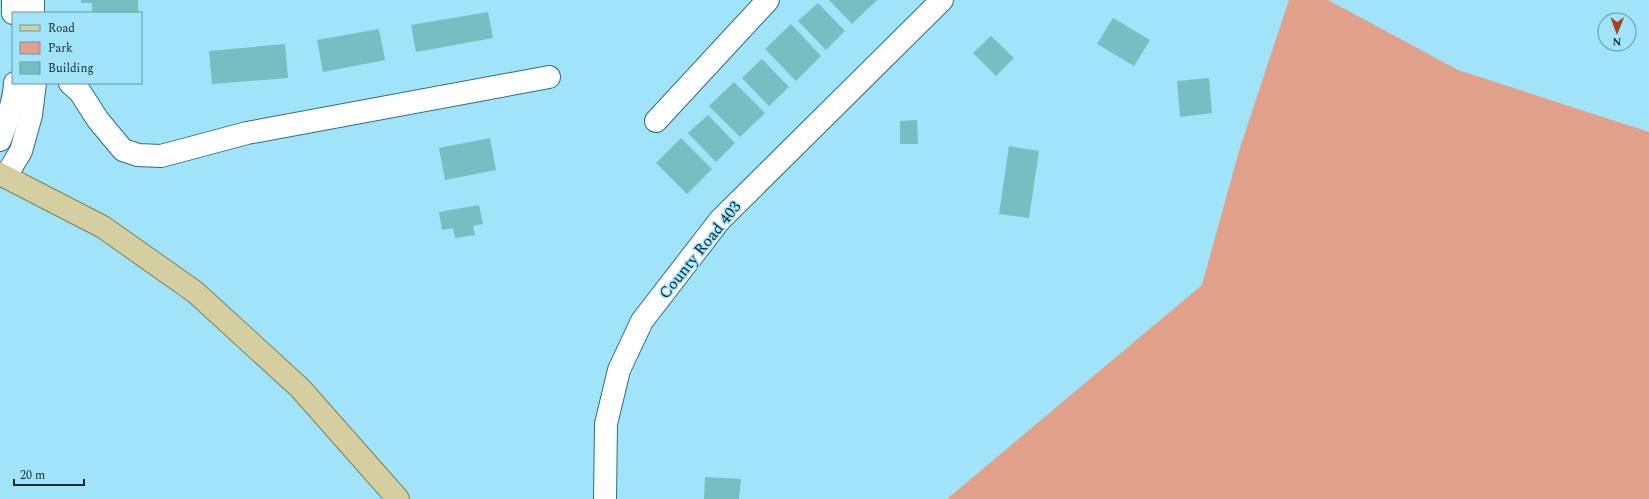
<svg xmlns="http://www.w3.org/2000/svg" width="1649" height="499" font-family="Spectral,serif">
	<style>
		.green { fill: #e1a089 }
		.building { fill: #76bec2 }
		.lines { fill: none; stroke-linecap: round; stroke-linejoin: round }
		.minor-casing { stroke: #2c6d81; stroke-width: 24 }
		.major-casing { stroke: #7e8053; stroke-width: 24 }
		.minor { stroke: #fff; stroke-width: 22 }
		.major { stroke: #d5cea1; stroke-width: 22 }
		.labels { text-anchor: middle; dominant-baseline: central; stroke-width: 3; stroke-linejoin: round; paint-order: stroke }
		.street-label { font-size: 16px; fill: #112c34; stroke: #a1e3f8 }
	</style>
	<rect width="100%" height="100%" fill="#a1e3f8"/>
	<!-- green -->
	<polygon class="green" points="1289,0 1328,0 1458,70 1649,132 1649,499 947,499 1202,285 1239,151"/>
	<!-- building -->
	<g class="building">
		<polygon points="81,0 138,0 138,13 92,13 92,3 81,3"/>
		<polygon points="829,0 877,0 852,24"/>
		<polygon points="818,3 845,31 826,50 798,21"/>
		<polygon points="488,12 493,38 416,52 411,25"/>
		<polygon points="1113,18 1150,40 1134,66 1097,44"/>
		<polygon points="791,24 821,56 796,81 765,49"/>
		<polygon points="379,29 385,60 323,72 317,40"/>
		<polygon points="991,36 1014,58 996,76 973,53"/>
		<polygon points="285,44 288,78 212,84 209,51"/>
		<polygon points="762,59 789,87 769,106 742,78"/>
		<polygon points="1209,78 1212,113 1180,117 1177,81"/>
		<polygon points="734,82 765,113 740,137 709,106"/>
		<polygon points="708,115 735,143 716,162 688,133"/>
		<polygon points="917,120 918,144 900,144 900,121"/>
		<polygon points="490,138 496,170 445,180 439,148"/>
		<polygon points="681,138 712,169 687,194 656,163"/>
		<polygon points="1009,146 1039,151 1029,218 999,214"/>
		<polygon points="479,205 483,224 473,226 475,235 455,238 453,228 442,230 439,212"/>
		<polygon points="705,477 741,479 739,499 704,499"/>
	</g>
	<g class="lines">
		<!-- minor casing -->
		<g class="minor-casing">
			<g id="minor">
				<polyline points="13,0 13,13"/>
				<polyline points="33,0 33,13"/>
				<polyline points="70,83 80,92 98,120 123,150 138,155 161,156 247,133 549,77"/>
				<polyline points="656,121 768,0"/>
				<path d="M 0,140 C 7,122 14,102 15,83"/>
				<polyline points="6,176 21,151 31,115 35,83"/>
				<polyline points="605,499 606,424 619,370 642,321 720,220 942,0"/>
			</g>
		</g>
		<!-- major casing -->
		<g class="major-casing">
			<polyline id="major" points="0,174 103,227 195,292 300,388 398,499"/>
		</g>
		<!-- minor -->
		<use href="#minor" class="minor"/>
		<!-- major -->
		<use href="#major" class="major"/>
	</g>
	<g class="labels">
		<!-- street labels -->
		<g class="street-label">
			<text transform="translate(700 250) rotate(-51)">County Road 403</text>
		</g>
	</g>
	<!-- legend -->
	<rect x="12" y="12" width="130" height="72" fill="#a1e3f8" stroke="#679aaa"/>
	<rect x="20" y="25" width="20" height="6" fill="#d5cea1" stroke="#679aaa"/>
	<text x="48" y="32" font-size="12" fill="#112c34">Road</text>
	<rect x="20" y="42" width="20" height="12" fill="#e1a089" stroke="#679aaa"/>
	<text x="48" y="52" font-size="12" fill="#112c34">Park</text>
	<rect x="20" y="62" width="20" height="12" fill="#76bec2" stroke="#679aaa"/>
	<text x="48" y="72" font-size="12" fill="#112c34">Building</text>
	<!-- north arrow -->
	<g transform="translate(1617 32) rotate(181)"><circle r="19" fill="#a1e3f8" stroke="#679aaa"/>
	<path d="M0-3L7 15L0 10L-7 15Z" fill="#a84219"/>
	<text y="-6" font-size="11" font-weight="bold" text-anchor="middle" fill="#112c34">N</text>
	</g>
	<!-- scale -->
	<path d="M14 479v6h70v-6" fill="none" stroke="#112c34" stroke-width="2"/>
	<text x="20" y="479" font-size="12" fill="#112c34" stroke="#a1e3f8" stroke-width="3" paint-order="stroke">20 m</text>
</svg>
